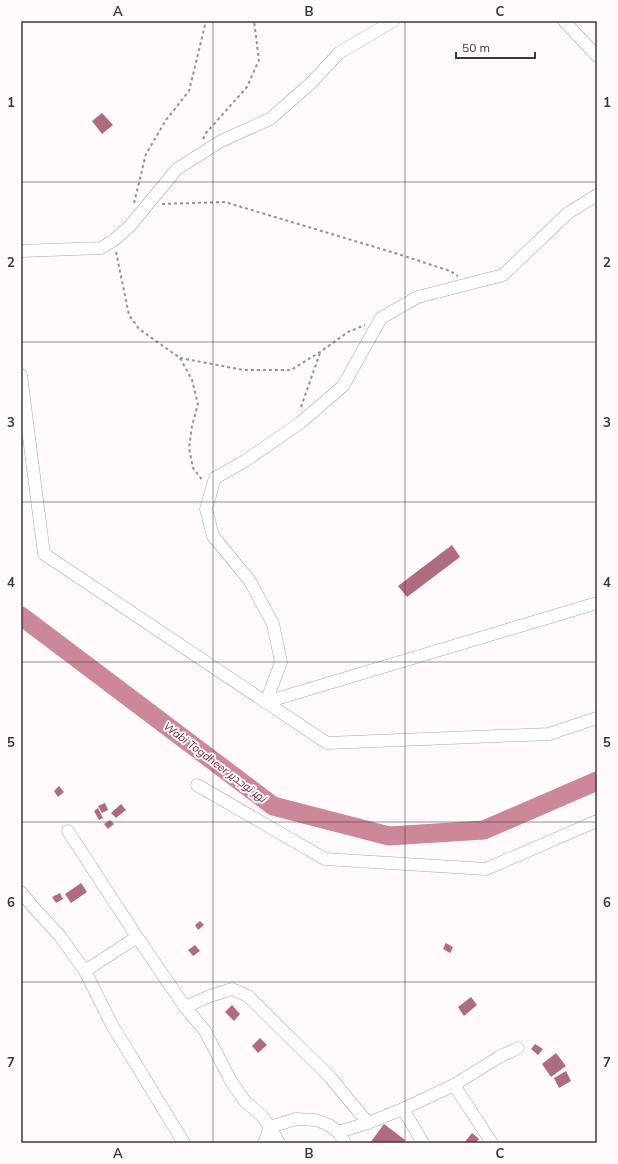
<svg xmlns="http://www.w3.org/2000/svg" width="618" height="1164" font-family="Mulish,Cairo,sans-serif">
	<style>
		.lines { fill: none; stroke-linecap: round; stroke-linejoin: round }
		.river { stroke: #cc8798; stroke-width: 19 }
		.building { fill: #af6c7e }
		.minor-casing { stroke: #aba3a5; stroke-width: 13 }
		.path { stroke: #969293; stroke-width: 2; stroke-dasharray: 3 3; stroke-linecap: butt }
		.minor { stroke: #fff; stroke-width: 12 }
		.grid { fill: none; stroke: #3c3839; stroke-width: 1; stroke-opacity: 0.55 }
		.labels { text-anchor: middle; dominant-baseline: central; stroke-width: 4; stroke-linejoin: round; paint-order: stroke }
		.water-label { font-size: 11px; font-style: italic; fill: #6f1d3a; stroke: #fef9fa }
		.neatline { fill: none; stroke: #3c3839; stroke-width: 1.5 }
		.grid-label { font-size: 13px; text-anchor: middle; font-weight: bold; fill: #3c3839 }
	</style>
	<rect width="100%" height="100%" fill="#fef9fa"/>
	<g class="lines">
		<!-- river -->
		<polyline class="river" points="21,616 273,806 389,836 484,830 597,781"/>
	</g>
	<!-- building -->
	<g class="building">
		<polygon points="102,113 113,125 102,134 92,121"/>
		<polygon points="452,545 460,557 407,597 398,586"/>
		<polygon points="59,786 64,792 58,797 54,791"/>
		<polygon points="105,803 108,810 102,813 98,806"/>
		<polygon points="121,804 126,810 116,818 111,813"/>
		<polygon points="98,808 103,818 99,820 94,811"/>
		<polygon points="110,820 114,824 108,829 104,824"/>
		<polygon points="81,883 87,892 71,903 65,894"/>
		<polygon points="60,893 63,899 56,903 52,897"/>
		<polygon points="200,921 204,925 198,930 195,925"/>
		<polygon points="446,943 453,947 450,953 443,949"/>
		<polygon points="195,945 200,951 193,956 188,950"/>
		<polygon points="471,997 477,1005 464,1016 458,1007"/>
		<polygon points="232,1005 240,1014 234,1021 225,1012"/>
		<polygon points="260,1038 267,1045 258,1053 252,1046"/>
		<polygon points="535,1044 543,1049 538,1055 531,1049"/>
		<polygon points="556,1053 566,1066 551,1077 542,1064"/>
		<polygon points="566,1071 571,1081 559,1088 554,1078"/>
		<polygon points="384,1124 405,1140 403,1143 370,1143"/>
		<polygon points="472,1133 479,1139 476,1143 464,1143"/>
	</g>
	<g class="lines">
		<!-- minor casing -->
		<g class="minor-casing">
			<g id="minor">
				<polyline points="564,21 597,56"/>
				<polyline points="21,251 101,248 114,240 129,227 177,169 221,141 270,119 311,83 339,53 393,21"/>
				<polyline points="21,375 44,554 327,743 549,734 597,718"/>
				<polyline points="266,702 281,662 273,624 250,581 213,536 206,509 215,478 245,461 300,423 343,386 381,318 418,297 503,275 568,213 597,195"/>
				<polyline points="266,702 597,603"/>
				<polyline points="197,785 325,859 486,869 597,821"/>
				<polyline points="68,831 137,937"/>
				<polyline points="21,892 35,909 60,936 85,971 137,937 185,1007 205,1031 231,1081 244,1100 262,1116 270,1127 279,1143"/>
				<polyline points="85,971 112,1025 184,1143"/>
				<polyline points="185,1007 210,996 232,989 248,996 330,1077 368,1123"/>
				<polyline points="454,1085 492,1143"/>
				<polyline points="403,1109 423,1143"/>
				<polyline points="338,1132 345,1143"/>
				<polyline points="264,1143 265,1141 270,1127 296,1119 316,1120 329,1125 338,1132 368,1123 403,1109 454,1085 499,1057 518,1048"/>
			</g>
		</g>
		<!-- path -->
		<g class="path">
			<polyline points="203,139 206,133 247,87 259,60 254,21"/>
			<polyline points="134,203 146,154 166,120 189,91 206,21"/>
			<polyline points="162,204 225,202 398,254 450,271 458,276"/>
			<polyline points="116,252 129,315 139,329 180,358 192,380 198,404 192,426 189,448 193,468 203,481"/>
			<polyline points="180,358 244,370 291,370 320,352 348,332 365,325"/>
			<polyline points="301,407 320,353"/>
		</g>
		<!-- minor -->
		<use href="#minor" class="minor"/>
	</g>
	<!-- grid -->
	<path class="grid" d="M 213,21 L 213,1143M 405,21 L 405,1143M 21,182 L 597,182M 21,342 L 597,342M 21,502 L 597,502M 21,662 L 597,662M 21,822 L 597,822M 21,982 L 597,982"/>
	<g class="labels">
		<!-- water labels -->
		<g class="water-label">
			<text transform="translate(215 762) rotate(37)">Wabi Togdheer نهر توجدير</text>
		</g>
	</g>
	<!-- border -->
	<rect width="618" height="1164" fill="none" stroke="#fef9fa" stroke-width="44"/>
	<!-- scale -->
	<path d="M456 52v6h79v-6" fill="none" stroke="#3c3839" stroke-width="2"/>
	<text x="462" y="52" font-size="12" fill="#3c3839" stroke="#fef9fa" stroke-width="3" paint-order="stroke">50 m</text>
	<rect x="22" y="22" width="574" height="1120" class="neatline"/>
	<g class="grid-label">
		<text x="118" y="16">A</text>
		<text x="309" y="16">B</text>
		<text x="500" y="16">C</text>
		<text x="11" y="107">1</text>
		<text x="607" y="107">1</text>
		<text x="11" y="267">2</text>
		<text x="607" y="267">2</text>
		<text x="11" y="427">3</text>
		<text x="607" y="427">3</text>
		<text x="11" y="587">4</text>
		<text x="607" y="587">4</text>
		<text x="11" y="747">5</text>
		<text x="607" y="747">5</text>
		<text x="11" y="907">6</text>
		<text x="607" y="907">6</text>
		<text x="11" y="1067">7</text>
		<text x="607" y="1067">7</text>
		<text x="118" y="1158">A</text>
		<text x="309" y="1158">B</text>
		<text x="500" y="1158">C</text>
	</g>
</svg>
